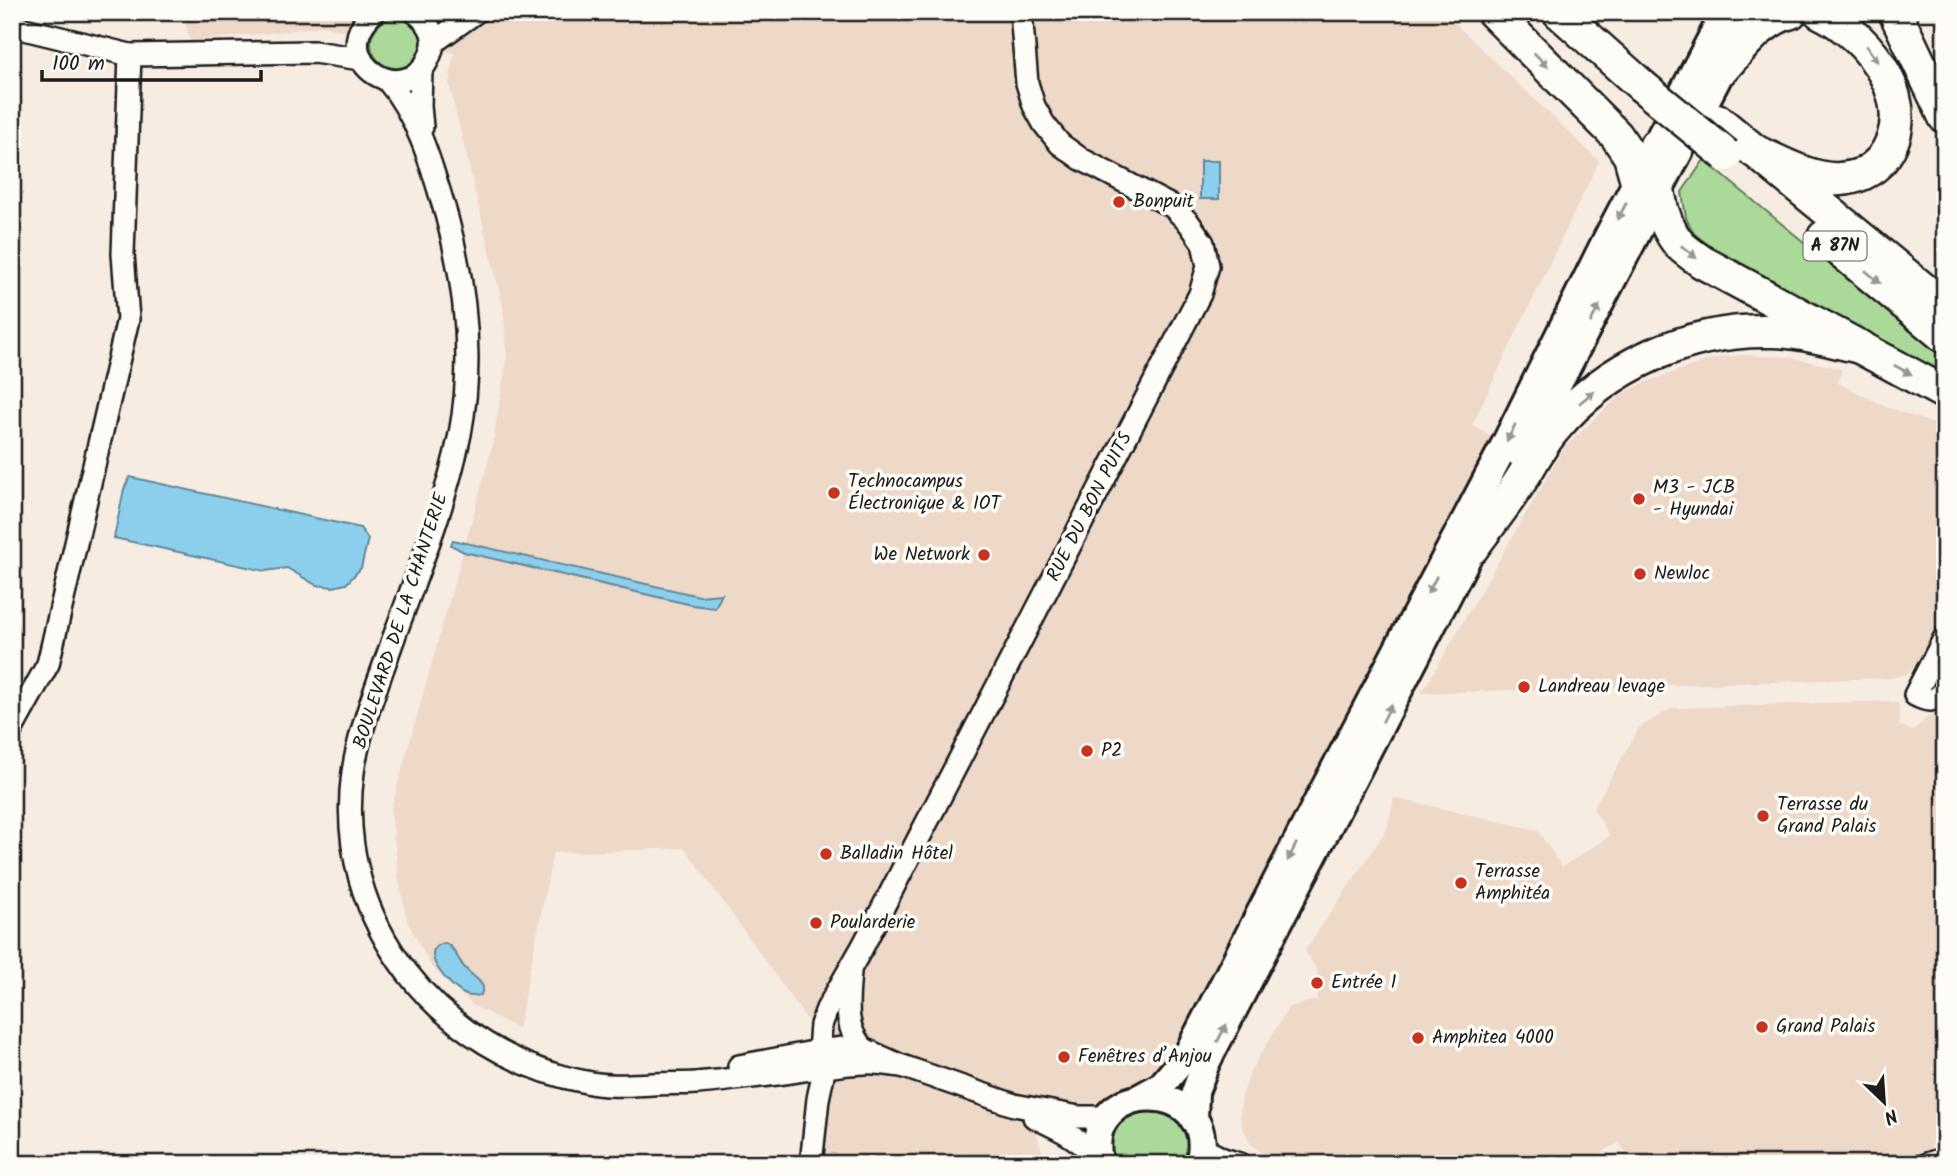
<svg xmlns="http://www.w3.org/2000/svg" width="1957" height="1176" font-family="Kalam,sans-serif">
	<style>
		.built { fill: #eed8c8 }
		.green { fill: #abd999; stroke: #647a5a; stroke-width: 2 }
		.water { fill: #8ccfed; stroke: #5f8799; stroke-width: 2 }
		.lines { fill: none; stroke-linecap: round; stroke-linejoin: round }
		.minor-casing { stroke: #1c1c1c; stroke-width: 26 }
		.major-casing { stroke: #1c1c1c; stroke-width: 32 }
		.highway-casing { stroke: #1c1c1c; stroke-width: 37 }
		.minor { stroke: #fdfcf7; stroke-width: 21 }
		.major { stroke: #fdfcf7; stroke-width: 26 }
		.highway { stroke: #fdfcf7; stroke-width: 32 }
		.highway-bridge-casing { stroke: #1c1c1c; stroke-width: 37; stroke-linecap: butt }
		.highway-bridge { stroke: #fdfcf7; stroke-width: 32 }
		.oneway { fill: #989794 }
		.poi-dot { fill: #c8321e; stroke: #fdfcf7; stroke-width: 2.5 }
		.labels { text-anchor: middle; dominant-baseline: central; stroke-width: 7; stroke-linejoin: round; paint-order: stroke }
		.shield { fill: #fdfcf7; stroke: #605f5e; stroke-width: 2 }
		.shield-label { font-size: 18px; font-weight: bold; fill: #1c1c1c }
		.poi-label { font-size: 19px; fill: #1c1c1c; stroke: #fdfcf7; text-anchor: start }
		.street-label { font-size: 19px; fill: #1c1c1c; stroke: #fdfcf7 }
	</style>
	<rect width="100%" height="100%" fill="#f6ece2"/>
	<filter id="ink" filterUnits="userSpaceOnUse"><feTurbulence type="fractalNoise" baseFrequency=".0143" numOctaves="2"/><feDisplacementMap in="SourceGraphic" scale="14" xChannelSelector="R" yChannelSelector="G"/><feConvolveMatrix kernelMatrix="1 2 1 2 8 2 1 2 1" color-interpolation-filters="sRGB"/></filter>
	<g filter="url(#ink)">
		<!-- built -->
		<g class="built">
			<polygon points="183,12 1443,12 1599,161 1472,425 1495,439 1168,1058 1147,1077 1091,1105 1060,1104 1024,1096 1046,1164 821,1164 828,1116 830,1052 685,848 553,853 518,1029 473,1005 431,966 407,921 398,876 391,809 492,448 507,357 503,306 449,84 454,53 321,26 287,31 190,41"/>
			<polygon points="1740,355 1789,357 1842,369 1838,383 1889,408 1945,428 1945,611 1918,665 1906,674 1889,678 1422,693 1564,448 1619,396 1641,384 1711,359"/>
			<polygon points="1889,701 1899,704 1899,725 1913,731 1945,701 1945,1130 1934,1133 1930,1151 1888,1164 1702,1164 1697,1156 1684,1164 1626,1152 1619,1142 1584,1164 1292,1164 1266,1156 1251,1144 1242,1126 1240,1116 1242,1096 1251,1070 1289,1007 1317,1000 1317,970 1305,951 1387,829 1394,798 1537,830 1562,867 1610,836 1593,809 1639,728 1672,708"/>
		</g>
		<!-- green -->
		<g class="green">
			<circle cx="396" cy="43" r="25"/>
			<polygon points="1704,160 1945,358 1945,376 1744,269 1717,252 1694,234 1686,218 1682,192"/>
			<polygon points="1153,1104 1186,1123 1190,1164 1110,1164 1107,1156 1115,1122"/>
		</g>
		<!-- water -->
		<g class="water">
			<rect x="1200" y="161" width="19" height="38"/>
			<polygon points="130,477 360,528 368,539 361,568 346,584 333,587 316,585 287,568 265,571 114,538 124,489"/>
			<polygon points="453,540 699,596 722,594 715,608 692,605 464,552 451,545"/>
			<path d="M 445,943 C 456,948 458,962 467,970 C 473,977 480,979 483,987 L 481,995 C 475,996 470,997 464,994 C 451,988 414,949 445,943 Z"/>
		</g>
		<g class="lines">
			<!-- minor casing -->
			<g class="minor-casing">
				<g id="minor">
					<path d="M 374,12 C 320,61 413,117 432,49 C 437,34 427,21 415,12"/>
					<polyline points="12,26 130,55 314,52 361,59"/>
					<polyline points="434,42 476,12"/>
					<polyline points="421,70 420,106 422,127"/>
					<path d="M 387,80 C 419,118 432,167 446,214 C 466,286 474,360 460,434 C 446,503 418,571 394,637 C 379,681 360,726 353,772 C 332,921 441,1055 586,1082 C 608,1087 630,1085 652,1084 C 667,1083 682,1084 696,1083 C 723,1081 750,1077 777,1074 C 806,1070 836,1064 865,1063 C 877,1062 890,1065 902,1066"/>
					<path d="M 1945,637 L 1915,695 C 1928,702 1935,703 1945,689"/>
					<polyline points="12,729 48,664 128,319 123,254 130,55"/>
					<path d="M 850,972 C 848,1000 843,1029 864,1049"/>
					<polyline points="739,1066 819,1051 844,1048 864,1049 902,1066 1014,1105 1079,1117 1108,1117"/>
					<path d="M 1034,1117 C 1060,1129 1083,1139 1100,1164"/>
					<polyline points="1202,1148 1223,1159 1240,1164"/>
					<polyline points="811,1164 818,1099 823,1075 819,1051 821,1025 827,1009 863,946 1200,294 1208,266 1203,243 1189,223 1173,207 1081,159 1060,144 1044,124 1034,106 1027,83 1021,12"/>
					<polyline points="1927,1164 1945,1158"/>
				</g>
			</g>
			<!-- major casing -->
			<g class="major-casing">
				<g id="major">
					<polyline points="1521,455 1752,12"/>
					<polyline points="1141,1097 1161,1086 1187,1055 1323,791 1503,448 1606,240 1725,12"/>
					<polyline points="1194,1120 1195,1092 1206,1063 1482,529"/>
					<path d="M 1100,1164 C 1076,1076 1223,1075 1199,1164"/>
				</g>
			</g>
			<!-- highway casing -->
			<g class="highway-casing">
				<g id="highway">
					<polyline points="1493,12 1616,135 1630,156 1637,181"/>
					<polyline points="1559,12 1642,86"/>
					<polyline points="1895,12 1945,117"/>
					<path d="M 1723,68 C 1743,46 1761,20 1791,12"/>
					<polyline points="1717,120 1945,307"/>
					<path d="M 1656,145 C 1656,178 1657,219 1680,245 C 1686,251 1695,257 1702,262 L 1945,393"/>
					<path d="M 1754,151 C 1780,162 1811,181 1840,179 C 1856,178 1872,171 1882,159 C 1923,106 1870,36 1820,12"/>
					<polyline points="1824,237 1945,337"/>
					<path d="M 1472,548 C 1488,526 1505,505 1519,483 C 1531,465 1540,445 1554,429 C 1607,365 1689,329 1771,331 C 1801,331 1832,341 1861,347"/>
				</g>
			</g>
			<!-- minor -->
			<use href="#minor" class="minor"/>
			<!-- major -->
			<use href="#major" class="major"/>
			<!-- highway -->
			<use href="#highway" class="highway"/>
			<!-- highway-bridge casing -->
			<g class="highway-bridge-casing">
				<polyline id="highway-bridge" points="1642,86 1726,155"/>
			</g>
			<!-- highway-bridge -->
			<use href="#highway-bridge" class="highway-bridge"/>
		</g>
		<!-- one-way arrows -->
		<defs><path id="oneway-solid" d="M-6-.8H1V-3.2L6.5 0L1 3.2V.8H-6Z" transform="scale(1.75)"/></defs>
		<g class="oneway">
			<use href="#oneway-solid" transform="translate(1872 54) rotate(55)"/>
			<use href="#oneway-solid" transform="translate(1541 60) rotate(45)"/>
			<use href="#oneway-solid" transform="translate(1622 211) rotate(118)"/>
			<use href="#oneway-solid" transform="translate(1689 252) rotate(39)"/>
			<use href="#oneway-solid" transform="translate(1873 277) rotate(40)"/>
			<use href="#oneway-solid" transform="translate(1595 314) rotate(-62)"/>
			<use href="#oneway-solid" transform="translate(1903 370) rotate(28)"/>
			<use href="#oneway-solid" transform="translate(1587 397) rotate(-40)"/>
			<use href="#oneway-solid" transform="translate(1511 433) rotate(116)"/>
			<use href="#oneway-solid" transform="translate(1432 585) rotate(118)"/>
			<use href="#oneway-solid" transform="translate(1387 713) rotate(-63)"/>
			<use href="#oneway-solid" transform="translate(1292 852) rotate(117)"/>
			<use href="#oneway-solid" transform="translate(1222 1033) rotate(-62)"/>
		</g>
	</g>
	<!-- markers -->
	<g class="poi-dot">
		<circle cx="1119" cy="202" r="7"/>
		<circle cx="834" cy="493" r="7"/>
		<circle cx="1639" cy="499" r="7"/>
		<circle cx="984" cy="555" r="7"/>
		<circle cx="1640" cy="574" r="7"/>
		<circle cx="1524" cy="687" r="7"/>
		<circle cx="1087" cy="751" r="7"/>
		<circle cx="1763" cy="816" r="7"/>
		<circle cx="826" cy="854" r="7"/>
		<circle cx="1461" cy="883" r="7"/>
		<circle cx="816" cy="923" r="7"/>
		<circle cx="1317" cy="983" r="7"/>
		<circle cx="1762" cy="1027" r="7"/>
		<circle cx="1418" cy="1038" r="7"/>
		<circle cx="1064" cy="1057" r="7"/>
	</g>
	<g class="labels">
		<!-- shield labels -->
		<rect class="shield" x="1803.5" y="231.5" width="63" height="29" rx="5"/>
		<g class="shield-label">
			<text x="1835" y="246">A 87N</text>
		</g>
		<!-- poi labels -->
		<g class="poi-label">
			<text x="1133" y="202">Bonpuit</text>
			<text x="848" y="482">Technocampus<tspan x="848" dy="22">Électronique &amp; IOT</tspan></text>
			<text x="1653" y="488">M3 - JCB<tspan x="1653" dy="22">- Hyundai</tspan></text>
			<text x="970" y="555" text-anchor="end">We Network</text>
			<text x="1654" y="574">Newloc</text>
			<text x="1538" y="687">Landreau levage</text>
			<text x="1101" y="751">P2</text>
			<text x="1777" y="805">Terrasse du<tspan x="1777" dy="22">Grand Palais</tspan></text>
			<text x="840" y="854">Balladin Hôtel</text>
			<text x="1475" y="872">Terrasse<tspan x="1475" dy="22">Amphitéa</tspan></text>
			<text x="830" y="923">Poularderie</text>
			<text x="1331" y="983">Entrée 1</text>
			<text x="1776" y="1027">Grand Palais</text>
			<text x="1432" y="1038">Amphitea 4000</text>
			<text x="1078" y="1057">Fenêtres d’Anjou</text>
		</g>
		<!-- street labels -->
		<g class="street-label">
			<text transform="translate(1090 507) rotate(-63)">RUE DU BON PUITS</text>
			<text transform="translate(401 621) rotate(-72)">BOULEVARD DE LA CHANTERIE</text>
		</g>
	</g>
	<!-- margin -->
	<rect width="1957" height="1176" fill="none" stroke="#fdfcf7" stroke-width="42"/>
	<rect x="21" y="21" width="1915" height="1134" fill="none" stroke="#1c1c1c" stroke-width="2.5" filter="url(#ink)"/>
	<!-- north arrow -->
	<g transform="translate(1884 1102) rotate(155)" stroke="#fdfcf7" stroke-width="5" paint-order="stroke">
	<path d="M0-5L12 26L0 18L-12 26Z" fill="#1c1c1c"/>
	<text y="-10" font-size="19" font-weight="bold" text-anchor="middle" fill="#1c1c1c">N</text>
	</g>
	<!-- scale -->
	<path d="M42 70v10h219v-10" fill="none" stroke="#1c1c1c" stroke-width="3.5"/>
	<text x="52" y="70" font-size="21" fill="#1c1c1c" stroke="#fdfcf7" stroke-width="5" paint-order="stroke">100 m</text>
</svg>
